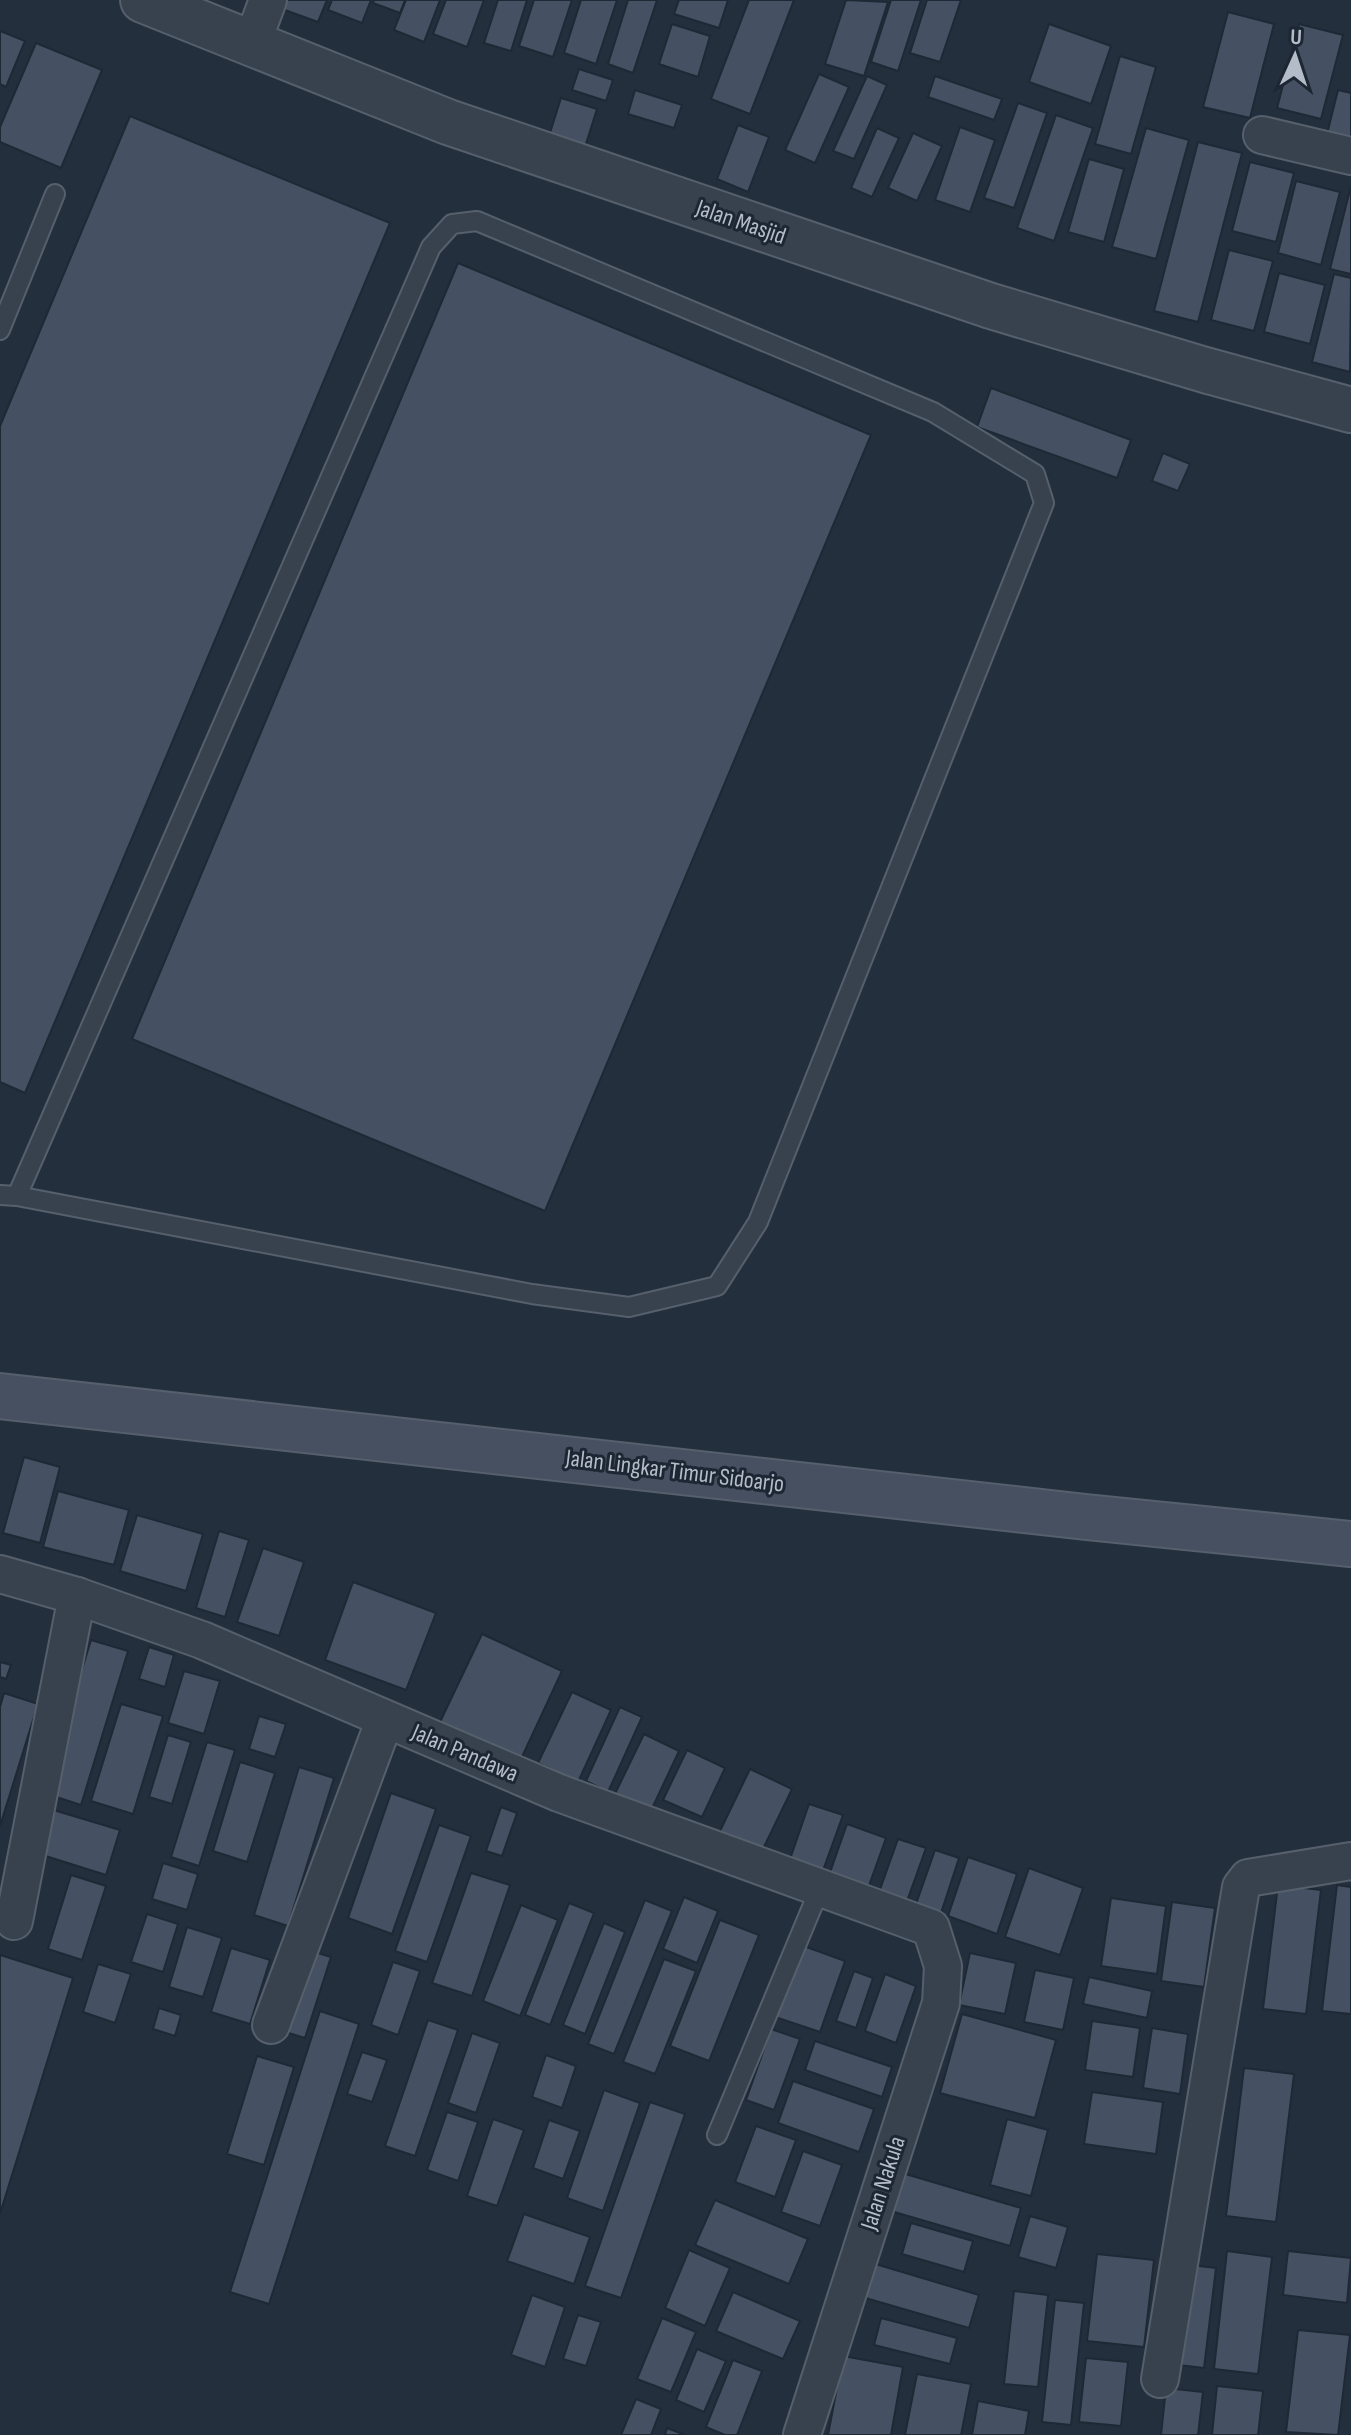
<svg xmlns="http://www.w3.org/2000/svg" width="1351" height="2435" font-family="'Sofia Sans Condensed',sans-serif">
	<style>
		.building { fill: #455162; stroke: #1f2835; stroke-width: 2 }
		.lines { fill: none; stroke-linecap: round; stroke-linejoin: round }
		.service-casing { stroke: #565f6c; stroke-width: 22 }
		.minor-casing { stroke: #565f6c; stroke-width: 40 }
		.tertiary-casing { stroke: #565f6c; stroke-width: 48 }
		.secondary-casing { stroke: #565f6c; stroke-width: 48 }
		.service { stroke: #38414e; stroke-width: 18 }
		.minor { stroke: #38414e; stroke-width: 36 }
		.tertiary { stroke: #38414e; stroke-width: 44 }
		.secondary { stroke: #465061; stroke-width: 44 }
		.labels { text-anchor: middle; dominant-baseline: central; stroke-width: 6; stroke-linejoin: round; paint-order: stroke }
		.street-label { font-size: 24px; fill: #b4bcc9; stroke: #1d2633 }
	</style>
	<rect width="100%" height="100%" fill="#242f3e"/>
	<!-- building -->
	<g class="building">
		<polygon points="273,0 327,0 318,22 271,5"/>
		<polygon points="332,0 371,0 362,23 328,10"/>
		<polygon points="374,0 405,0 400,13 373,3"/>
		<polygon points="406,0 440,0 424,42 394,30"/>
		<polygon points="446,0 484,0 467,47 433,34"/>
		<polygon points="498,0 527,0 511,51 484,43"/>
		<polygon points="534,0 572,0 553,57 519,46"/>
		<polygon points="581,0 617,0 596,64 564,53"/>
		<polygon points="628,0 657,0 633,73 608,64"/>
		<polygon points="679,0 728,0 719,28 674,14"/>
		<polygon points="749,0 794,0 750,114 711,99"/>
		<polygon points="846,0 888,2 864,76 825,64"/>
		<polygon points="891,0 921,0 898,71 871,62"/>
		<polygon points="927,0 961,0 940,62 910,53"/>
		<polygon points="1228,12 1274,24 1250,118 1203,107"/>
		<polygon points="672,24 710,36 698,77 659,64"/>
		<polygon points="1049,24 1111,46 1091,104 1029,82"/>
		<polygon points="1299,24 1343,35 1321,119 1277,108"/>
		<polygon points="0,31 25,41 6,87 0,84"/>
		<polygon points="36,43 102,70 61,168 0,142 0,127"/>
		<polygon points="1120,56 1156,67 1131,154 1095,144"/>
		<polygon points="579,69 613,80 606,101 572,90"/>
		<polygon points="819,74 849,87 815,163 785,150"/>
		<polygon points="867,76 887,85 854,159 833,151"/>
		<polygon points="935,76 1002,99 994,120 928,97"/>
		<polygon points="635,90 682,105 674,128 628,114"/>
		<polygon points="1338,90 1351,93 1351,141 1327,134"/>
		<polygon points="561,98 597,109 585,147 549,136"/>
		<polygon points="1018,103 1047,113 1014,208 984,198"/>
		<polygon points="1056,115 1093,128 1054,241 1017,228"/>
		<polygon points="130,116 390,223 25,1093 0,1082 0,426"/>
		<polygon points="738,125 769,137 748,192 717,179"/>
		<polygon points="960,127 995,140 970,212 935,200"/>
		<polygon points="877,128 899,138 872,197 851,188"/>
		<polygon points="1146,128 1189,140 1156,259 1112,247"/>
		<polygon points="913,133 942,146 917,201 888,188"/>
		<polygon points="1198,142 1242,153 1198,322 1154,311"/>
		<polygon points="1089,159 1124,169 1104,242 1068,232"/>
		<polygon points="1250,162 1294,173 1276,242 1232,231"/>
		<polygon points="1296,181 1340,192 1321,265 1278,253"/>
		<polygon points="1351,186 1351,274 1330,269"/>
		<polygon points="1229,250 1273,261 1254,331 1211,320"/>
		<polygon points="458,263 871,435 545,1211 132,1039"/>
		<polygon points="1279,273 1325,285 1310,344 1264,332"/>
		<polygon points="1334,274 1351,278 1350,372 1312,362"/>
		<polygon points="991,388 1131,440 1117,478 977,427"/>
		<polygon points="1163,453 1190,464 1178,491 1152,481"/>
		<polygon points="24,1457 60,1467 40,1543 3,1533"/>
		<polygon points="58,1491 129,1510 114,1565 43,1547"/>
		<polygon points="137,1515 203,1534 186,1591 120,1571"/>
		<polygon points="219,1531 249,1540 225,1617 196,1608"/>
		<polygon points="263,1548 304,1562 279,1636 237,1622"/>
		<polygon points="353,1582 436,1613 406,1690 325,1660"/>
		<polygon points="482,1634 562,1671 521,1759 440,1722"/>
		<polygon points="91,1640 128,1651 81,1805 44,1793"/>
		<polygon points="149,1647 174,1655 165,1687 139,1679"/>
		<polygon points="0,1662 11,1665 6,1679 0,1677"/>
		<polygon points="184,1671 220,1681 204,1734 168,1723"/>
		<polygon points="572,1692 611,1710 578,1782 538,1763"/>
		<polygon points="4,1693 38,1704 0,1826 0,1707"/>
		<polygon points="121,1704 163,1716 133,1814 91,1801"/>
		<polygon points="620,1707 642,1717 608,1792 586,1781"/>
		<polygon points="259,1716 286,1724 275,1757 249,1749"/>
		<polygon points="644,1734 679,1751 648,1817 612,1800"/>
		<polygon points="168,1735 191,1742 172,1804 149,1797"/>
		<polygon points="207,1742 235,1750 199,1866 171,1857"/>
		<polygon points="687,1750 725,1768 702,1817 663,1800"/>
		<polygon points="240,1762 275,1773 247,1862 213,1851"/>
		<polygon points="299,1767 334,1778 288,1926 254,1915"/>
		<polygon points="750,1769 792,1789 761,1853 719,1833"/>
		<polygon points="391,1793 436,1809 392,1934 348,1918"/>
		<polygon points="809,1804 843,1815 821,1876 788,1865"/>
		<polygon points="501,1807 517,1813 502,1856 486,1851"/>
		<polygon points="50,1809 120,1830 106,1875 36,1853"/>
		<polygon points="847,1824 886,1838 866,1894 827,1881"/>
		<polygon points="439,1825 471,1836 427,1962 395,1951"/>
		<polygon points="898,1839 926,1848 906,1904 878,1895"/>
		<polygon points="935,1850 959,1858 941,1913 916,1904"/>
		<polygon points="968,1857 1017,1874 997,1934 948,1916"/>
		<polygon points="163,1863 198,1874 187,1910 152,1899"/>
		<polygon points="1029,1868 1083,1888 1060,1955 1005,1937"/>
		<polygon points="471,1873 510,1885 472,1996 432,1983"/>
		<polygon points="71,1875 106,1886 82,1960 48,1949"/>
		<polygon points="1278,1885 1321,1890 1306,2014 1263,2009"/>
		<polygon points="1337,1885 1351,1887 1351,2014 1322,2011"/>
		<polygon points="684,1897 718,1911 697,1963 663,1949"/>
		<polygon points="1111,1898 1166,1906 1157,1974 1101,1966"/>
		<polygon points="645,1900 672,1911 614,2054 588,2044"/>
		<polygon points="1172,1902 1215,1908 1204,1987 1161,1981"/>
		<polygon points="569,1903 594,1913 550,2025 525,2015"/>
		<polygon points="521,1905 558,1920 520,2016 483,2001"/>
		<polygon points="147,1914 178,1924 163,1972 131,1962"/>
		<polygon points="720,1920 759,1935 709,2061 670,2046"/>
		<polygon points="604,1923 625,1932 585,2034 563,2025"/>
		<polygon points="187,1927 222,1938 203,1997 169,1987"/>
		<polygon points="801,1945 845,1961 820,2032 775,2017"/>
		<polygon points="231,1948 270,1960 250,2024 211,2012"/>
		<polygon points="308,1950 331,1957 305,2038 282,2031"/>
		<polygon points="970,1953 1016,1963 1005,2014 959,2005"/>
		<polygon points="0,1955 73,1978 0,2214"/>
		<polygon points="664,1959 696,1971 655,2074 623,2062"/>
		<polygon points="393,1962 420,1971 398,2035 371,2025"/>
		<polygon points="98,1964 131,1974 115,2023 83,2012"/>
		<polygon points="1035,1970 1074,1978 1063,2030 1024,2022"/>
		<polygon points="854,1971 873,1978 856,2028 836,2021"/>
		<polygon points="885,1974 916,1986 896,2043 865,2031"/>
		<polygon points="1089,1977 1152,1991 1147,2018 1083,2004"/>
		<polygon points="159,2008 181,2015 175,2036 153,2029"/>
		<polygon points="320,2011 359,2024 269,2304 230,2292"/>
		<polygon points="962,2014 1056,2040 1035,2118 940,2093"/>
		<polygon points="428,2020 458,2030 415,2156 385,2146"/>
		<polygon points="1092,2021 1140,2028 1133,2077 1085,2070"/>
		<polygon points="1152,2028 1188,2034 1180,2094 1143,2088"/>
		<polygon points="771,2029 800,2039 774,2110 746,2100"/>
		<polygon points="472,2033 500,2043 476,2113 448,2103"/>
		<polygon points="815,2041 892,2067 882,2097 805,2070"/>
		<polygon points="362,2052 387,2060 372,2102 347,2094"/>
		<polygon points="546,2055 576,2066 562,2108 532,2097"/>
		<polygon points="257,2056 294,2067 264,2165 227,2154"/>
		<polygon points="1244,2068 1294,2074 1276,2222 1226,2216"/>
		<polygon points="793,2081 874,2109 859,2152 778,2123"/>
		<polygon points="604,2090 640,2103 603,2211 567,2198"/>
		<polygon points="1092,2092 1163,2102 1156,2154 1084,2144"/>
		<polygon points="650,2102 685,2114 621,2298 585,2286"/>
		<polygon points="447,2112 478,2122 458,2181 427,2170"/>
		<polygon points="493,2119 524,2130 497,2206 467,2196"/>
		<polygon points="1007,2119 1048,2130 1031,2196 990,2185"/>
		<polygon points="549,2120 580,2131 563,2179 533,2168"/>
		<polygon points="756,2126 796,2140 775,2197 735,2182"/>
		<polygon points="803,2151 842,2165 820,2226 781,2212"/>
		<polygon points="902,2173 1021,2208 1010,2246 891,2211"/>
		<polygon points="715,2200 808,2239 789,2284 695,2245"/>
		<polygon points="524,2214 590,2237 574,2284 507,2261"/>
		<polygon points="1030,2216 1068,2227 1056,2268 1018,2257"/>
		<polygon points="911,2223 973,2241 964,2272 902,2254"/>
		<polygon points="689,2250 730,2268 705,2326 665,2308"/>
		<polygon points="1227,2251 1272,2257 1258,2374 1214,2369"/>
		<polygon points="1288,2251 1351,2258 1347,2303 1283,2295"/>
		<polygon points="1097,2254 1154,2260 1144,2347 1087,2341"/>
		<polygon points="872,2263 979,2295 969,2328 862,2297"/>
		<polygon points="1182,2264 1216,2268 1204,2368 1170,2364"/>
		<polygon points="1014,2291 1048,2295 1038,2387 1004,2384"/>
		<polygon points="733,2292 800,2321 783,2359 716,2331"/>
		<polygon points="532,2295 565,2307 545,2367 511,2355"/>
		<polygon points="1055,2300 1084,2303 1071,2425 1042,2422"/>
		<polygon points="578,2315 601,2322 586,2366 563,2359"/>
		<polygon points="662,2318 696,2332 671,2392 637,2379"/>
		<polygon points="881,2318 957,2338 950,2364 874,2345"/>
		<polygon points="1298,2330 1350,2335 1338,2435 1286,2432"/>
		<polygon points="697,2349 726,2361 704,2412 676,2400"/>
		<polygon points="843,2356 903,2367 891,2435 828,2435"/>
		<polygon points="1086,2358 1128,2362 1121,2426 1079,2422"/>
		<polygon points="733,2360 762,2371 737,2435 725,2435 706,2427"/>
		<polygon points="917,2374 971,2384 961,2435 905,2435"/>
		<polygon points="1217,2386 1263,2391 1258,2435 1212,2435"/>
		<polygon points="1166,2388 1203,2392 1198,2435 1161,2435"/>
		<polygon points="636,2399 661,2409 651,2435 621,2435"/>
		<polygon points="978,2401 1029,2411 1025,2435 972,2435"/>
		<polygon points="667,2428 685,2435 665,2435"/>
	</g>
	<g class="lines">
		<!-- service casing -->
		<g class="service-casing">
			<g id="service">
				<polyline points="0,330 55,194"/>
				<polyline points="0,1195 17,1196 532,1294 629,1307 717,1286 758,1222 1044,503 1035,474 933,412 477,221 452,224 431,247 17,1196"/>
				<polyline points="717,2135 820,1888"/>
			</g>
		</g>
		<!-- minor casing -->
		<g class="minor-casing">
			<g id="minor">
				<polyline points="252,43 268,0"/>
				<polyline points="1262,135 1351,156"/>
				<polyline points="0,1574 77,1596 202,1640 559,1793 931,1928 943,1966 941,2003 802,2435"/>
				<polyline points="14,1921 77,1596"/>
				<polyline points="271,2025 385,1719"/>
				<polyline points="1160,2379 1241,1887 1248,1878 1351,1861"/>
			</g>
		</g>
		<!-- tertiary casing -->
		<g class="tertiary-casing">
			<polyline id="tertiary" points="143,0 448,122 575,165 991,306 1205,370 1351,410"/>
		</g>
		<!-- secondary casing -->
		<g class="secondary-casing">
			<polyline id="secondary" points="0,1396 1086,1517 1351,1544"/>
		</g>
		<!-- service -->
		<use href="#service" class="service"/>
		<!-- minor -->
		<use href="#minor" class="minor"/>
		<!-- tertiary -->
		<use href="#tertiary" class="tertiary"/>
		<!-- secondary -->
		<use href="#secondary" class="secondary"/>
	</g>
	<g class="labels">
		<!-- street labels -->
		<g class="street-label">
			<text transform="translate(741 222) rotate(19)">Jalan Masjid</text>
			<text transform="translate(675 1471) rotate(7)">Jalan Lingkar Timur Sidoarjo</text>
			<text transform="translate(465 1753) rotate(23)">Jalan Pandawa</text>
			<text transform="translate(883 2183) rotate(-72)">Jalan Nakula</text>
		</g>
	</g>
	<!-- north arrow -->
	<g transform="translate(1295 56) rotate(3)" stroke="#1d2633" stroke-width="6" paint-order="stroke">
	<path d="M0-6L14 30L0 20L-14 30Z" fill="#b4bcc9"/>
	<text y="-12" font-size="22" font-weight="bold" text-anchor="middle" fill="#b4bcc9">U</text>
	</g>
</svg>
